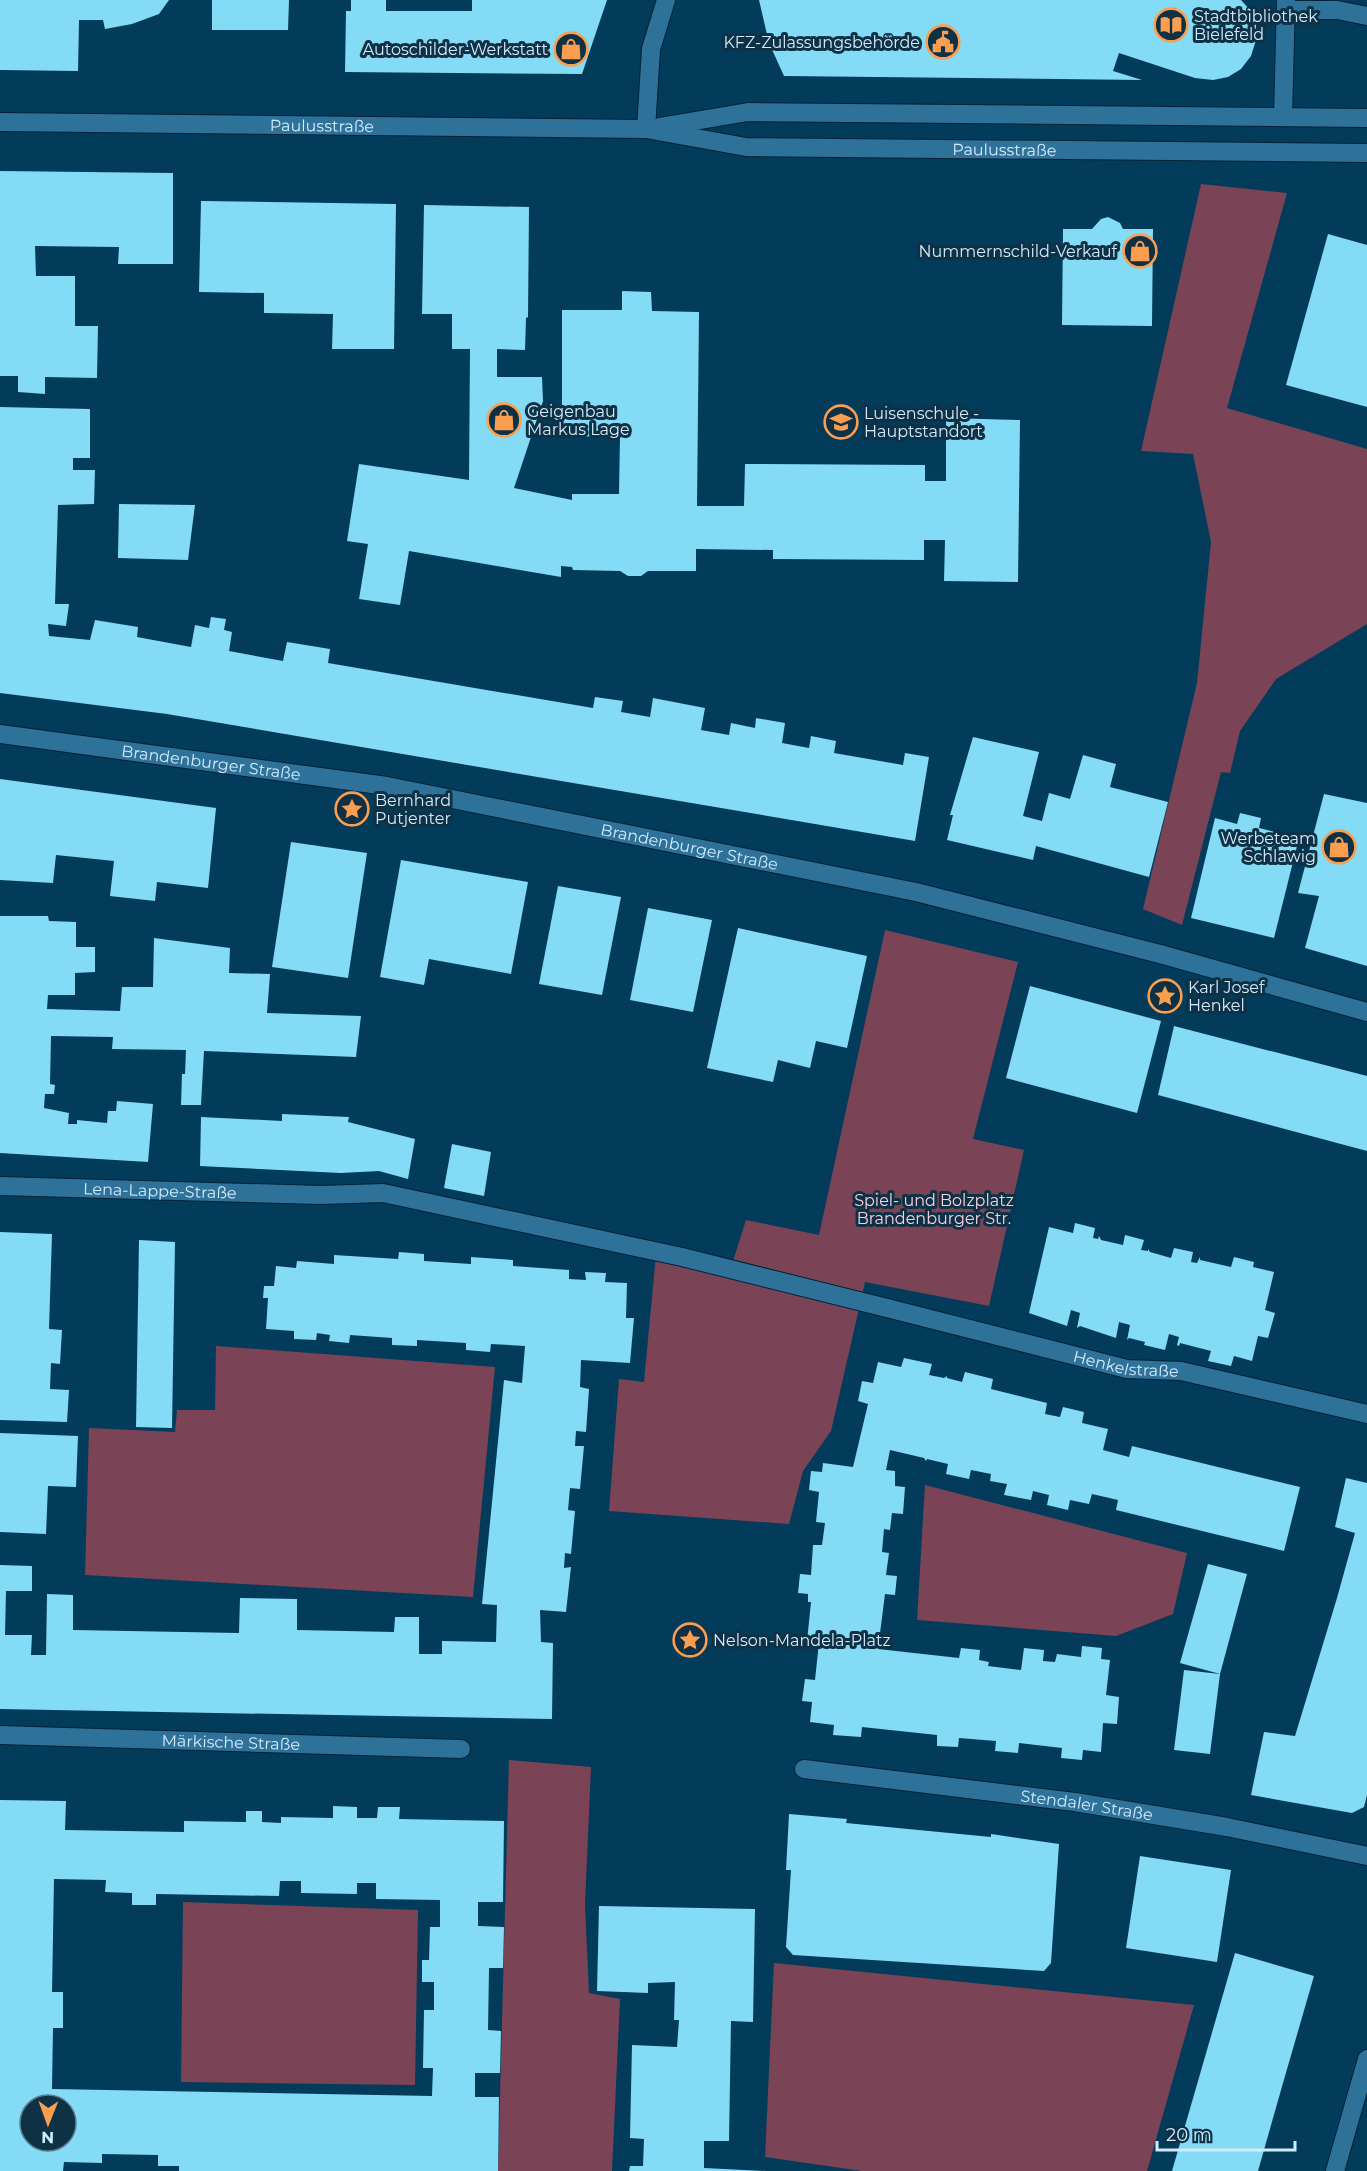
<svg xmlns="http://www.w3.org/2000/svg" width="1367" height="2171" font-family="Montserrat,sans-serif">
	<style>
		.green { fill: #7b4356 }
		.building { fill: #83dbf5; fill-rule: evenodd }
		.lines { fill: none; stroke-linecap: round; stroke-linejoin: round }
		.service-casing { stroke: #002236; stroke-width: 20 }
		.minor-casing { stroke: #002236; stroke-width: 20 }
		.tertiary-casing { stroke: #002236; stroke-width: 20 }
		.service { stroke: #2e7199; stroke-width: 18 }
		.minor { stroke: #2e7199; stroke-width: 18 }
		.tertiary { stroke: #2e7199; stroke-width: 18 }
		.labels { text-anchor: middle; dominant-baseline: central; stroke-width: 6; stroke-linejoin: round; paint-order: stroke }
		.poi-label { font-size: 16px; fill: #d1ebfd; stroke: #0e3146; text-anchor: start }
		.street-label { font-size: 16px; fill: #d1ebfd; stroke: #0e3146 }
		.park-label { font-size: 16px; fill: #f8cfdb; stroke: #0e3146 }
	</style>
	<rect width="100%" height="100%" fill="#033c5a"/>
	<!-- green -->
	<g class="green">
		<polygon points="1201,184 1287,193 1227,408 1367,449 1367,624 1276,679 1240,731 1230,773 1221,772 1182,925 1143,909 1197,683 1211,542 1193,454 1141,451"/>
		<polygon points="885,930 1018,962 973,1139 1024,1150 989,1306 865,1282 831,1431 803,1471 789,1524 609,1511 619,1379 644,1382 657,1244 733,1261 746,1220 819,1235"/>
		<polygon points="216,1346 495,1367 473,1597 85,1575 89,1428 175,1432 177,1410 215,1410"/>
		<polygon points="925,1485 1187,1553 1173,1614 1116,1636 917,1620"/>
		<polygon points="509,1760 591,1767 585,1905 589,1993 620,1999 612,2171 498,2171"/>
		<polygon points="183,1902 418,1910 415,2085 181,2082"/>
		<polygon points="774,1963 1194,2005 1147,2171 862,2171 765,2157"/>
	</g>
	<!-- building -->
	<g class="building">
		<polygon points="0,0 169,0 159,14 132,24 105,29 103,20 79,20 78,71 0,70"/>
		<polygon points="212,0 289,0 288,30 212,30"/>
		<polygon points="351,0 386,0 386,11 472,11 472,0 607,0 582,74 345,72 346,11 351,11"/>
		<polygon points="759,0 1241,0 1250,10 1256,24 1256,40 1251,56 1241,69 1228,77 1213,80 1195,78 1119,53 1113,71 1142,80 784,76 769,43"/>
		<polygon points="0,171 173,173 173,264 118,264 119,247 35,246 36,276 75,276 75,326 98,326 97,378 45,377 45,394 18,392 18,376 0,376"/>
		<polygon points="201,201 396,204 394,349 332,349 333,314 264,313 264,293 199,292"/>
		<polygon points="424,205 529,207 528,317 526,318 525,350 497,349 497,377 542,377 543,401 514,488 572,500 572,494 619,494 620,437 562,436 562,310 622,310 622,291 651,292 652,311 699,312 697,506 744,506 745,464 925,465 925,481 946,481 946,418 1020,420 1018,582 944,581 945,540 924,540 924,560 773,559 773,550 696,549 696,571 648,571 641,576 628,576 620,571 573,570 572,567 561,566 561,577 409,551 400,605 359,599 368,544 347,541 359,464 469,480 470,349 452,349 452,314 422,314"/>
		<polygon points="1108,217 1120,223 1123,229 1153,229 1152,326 1062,325 1063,229 1092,229 1101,219"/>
		<polygon points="1328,234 1367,245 1367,407 1286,385"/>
		<polygon points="0,407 90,409 90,458 73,458 73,470 95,470 94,504 58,505 55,604 69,604 66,626 48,624 49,636 90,640 95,620 138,627 137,637 191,647 195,625 209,628 211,617 226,619 224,630 232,632 229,651 283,661 287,642 330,649 328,663 593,708 595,697 623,701 621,712 650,717 653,698 705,708 701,730 729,735 731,723 755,728 756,718 785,723 782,743 809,748 811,736 836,741 834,753 903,765 905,753 929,757 915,841 167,714 0,693"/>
		<polygon points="119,504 195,505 188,560 118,558"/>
		<polygon points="973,737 1039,752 1023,816 1042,821 1049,793 1070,799 1083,755 1116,764 1110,787 1168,802 1149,877 1036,846 1033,860 947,840 953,815 950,815"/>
		<polygon points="0,779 216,808 208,888 157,882 155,901 110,896 114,861 56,855 53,883 0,880"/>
		<polygon points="1324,794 1367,803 1367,966 1305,948 1319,896 1298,893"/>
		<polygon points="1240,813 1261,818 1259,828 1299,838 1274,938 1191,918 1215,818 1237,824"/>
		<polygon points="291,842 367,853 348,978 272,967"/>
		<polygon points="401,860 528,882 511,974 429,959 424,985 380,977"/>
		<polygon points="558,886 621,897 602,995 539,984"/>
		<polygon points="648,908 712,920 693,1012 630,1000"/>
		<polygon points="0,916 48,916 49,921 76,922 76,947 95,947 95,972 75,973 75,995 48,995 47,1009 120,1011 122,987 153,987 154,938 230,948 229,973 270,974 267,1013 361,1016 356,1057 204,1051 201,1105 181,1105 182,1074 185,1074 186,1050 112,1049 113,1037 51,1036 50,1084 55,1085 54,1094 45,1094 44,1108 69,1113 68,1124 77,1124 77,1120 107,1123 108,1111 116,1111 117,1101 153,1104 148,1162 0,1153"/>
		<polygon points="738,928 867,956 847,1048 816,1041 810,1068 778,1060 773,1082 707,1068"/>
		<polygon points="1030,986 1161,1021 1137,1113 1006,1078"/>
		<polygon points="1174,1026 1367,1076 1367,1151 1158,1095"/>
		<polygon points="282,1114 349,1117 348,1122 415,1139 408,1179 379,1171 341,1173 200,1166 201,1117 282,1121"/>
		<polygon points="452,1144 491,1152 484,1196 444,1188"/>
		<polygon points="1075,1223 1095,1228 1093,1238 1098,1239 1099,1236 1101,1240 1123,1245 1125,1235 1144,1240 1141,1250 1148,1251 1148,1249 1150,1252 1171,1258 1174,1248 1193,1252 1191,1262 1197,1263 1200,1257 1200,1260 1231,1267 1234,1257 1254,1262 1253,1267 1274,1272 1265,1310 1275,1313 1268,1338 1258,1336 1252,1361 1234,1356 1231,1366 1208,1361 1211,1351 1180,1343 1179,1346 1177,1345 1179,1337 1169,1334 1165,1350 1144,1345 1145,1342 1129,1338 1127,1340 1130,1325 1119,1322 1116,1338 1080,1326 1077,1328 1080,1313 1071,1310 1067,1326 1029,1313 1049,1227 1073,1233"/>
		<polygon points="0,1232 52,1234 49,1329 62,1330 60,1364 51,1363 50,1389 69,1390 67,1422 0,1420"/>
		<polygon points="139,1240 175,1242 172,1428 136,1427"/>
		<polygon points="399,1252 424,1254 424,1261 471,1264 471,1257 513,1260 513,1266 569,1270 569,1279 586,1280 585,1272 606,1273 605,1282 627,1283 626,1318 634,1318 630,1363 581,1360 580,1387 589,1389 586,1432 576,1431 575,1446 584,1446 580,1489 570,1488 568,1510 575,1511 571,1554 565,1553 564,1568 571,1567 566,1612 540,1610 541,1642 553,1643 552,1719 0,1709 0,1565 32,1566 32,1591 6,1591 5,1635 32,1635 31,1655 46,1655 47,1594 73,1595 73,1630 239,1633 240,1598 297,1599 297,1630 394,1632 395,1617 419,1617 419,1654 442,1654 442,1641 496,1642 497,1605 482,1604 504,1380 522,1383 525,1346 491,1344 490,1352 466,1350 466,1343 417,1340 417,1346 392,1345 392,1338 350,1335 349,1343 329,1341 330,1335 317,1333 316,1340 294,1339 294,1331 266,1329 268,1298 263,1298 264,1286 274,1286 276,1266 296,1268 297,1261 334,1264 334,1255 398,1259"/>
		<polygon points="904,1358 932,1364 929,1375 944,1378 947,1376 947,1378 962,1382 965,1372 993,1379 991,1389 1047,1403 1045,1414 1060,1417 1063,1407 1084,1412 1082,1423 1108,1429 1103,1450 1129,1457 1132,1446 1300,1487 1284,1551 1116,1510 1118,1500 1092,1494 1089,1504 1070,1500 1068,1510 1047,1505 1049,1495 1033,1491 1031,1500 1004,1495 1007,1484 990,1481 991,1474 971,1470 969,1479 946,1474 948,1464 927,1459 926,1461 924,1458 890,1450 886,1470 895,1471 895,1486 905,1487 903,1514 892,1513 890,1530 884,1529 882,1552 889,1553 886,1575 897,1576 895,1595 885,1594 878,1649 959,1658 961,1648 980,1650 979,1660 989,1662 988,1666 1021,1670 1024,1648 1044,1650 1043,1661 1055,1662 1057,1654 1081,1657 1082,1646 1102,1648 1101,1659 1110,1660 1106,1695 1119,1697 1117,1724 1103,1723 1101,1752 1083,1750 1082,1760 1061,1758 1062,1748 1019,1743 1018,1753 995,1751 996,1741 959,1738 958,1747 937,1746 937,1735 862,1727 861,1737 833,1735 834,1725 810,1722 812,1702 802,1701 805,1679 815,1680 819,1642 807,1641 811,1602 808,1602 808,1594 798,1593 800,1574 811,1575 813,1545 822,1545 825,1523 816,1522 819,1492 809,1490 811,1471 822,1472 823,1463 853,1467 868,1404 858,1401 862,1381 873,1383 878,1362 901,1367"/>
		<polygon points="0,1433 78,1436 76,1487 48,1486 46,1534 0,1532"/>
		<polygon points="1346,1478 1367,1483 1367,1795 1364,1807 1352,1813 1251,1795 1264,1732 1295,1736 1337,1598 1355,1533 1335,1527"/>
		<polygon points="1208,1564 1247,1574 1220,1674 1180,1663"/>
		<polygon points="1184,1670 1220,1674 1210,1754 1174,1750"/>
		<path d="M 0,1800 L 66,1801 L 65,1830 L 184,1832 L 184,1821 L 246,1822 L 246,1811 L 262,1811 L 262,1822 L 281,1823 L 281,1817 L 333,1818 L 333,1806 L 357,1807 L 357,1818 L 377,1818 L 378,1807 L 400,1807 L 399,1819 L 504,1821 L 503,1902 L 478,1902 L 478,1926 L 504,1927 L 503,1968 L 489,1968 L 488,2030 L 501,2031 L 500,2073 L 475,2073 L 475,2097 L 499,2097 L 498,2171 L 179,2171 L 179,2166 L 158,2166 L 158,2155 L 102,2154 L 102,2163 L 64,2162 L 63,2171 L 0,2171 ZM 54,1879 L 106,1880 L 105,1892 L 132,1893 L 132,1905 L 156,1905 L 156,1894 L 279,1896 L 280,1881 L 301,1881 L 301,1893 L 357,1894 L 357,1883 L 376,1883 L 376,1899 L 440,1900 L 440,1927 L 430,1927 L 429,1960 L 422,1960 L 422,1982 L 434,1982 L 434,2010 L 424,2010 L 423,2068 L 433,2068 L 432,2096 L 52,2089 L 53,2028 L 63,2028 L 63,1992 L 52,1992 ZM 30,2105 L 66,2105 L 66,2141 L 30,2141 Z"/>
		<polygon points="789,1814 847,1819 846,1823 991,1837 991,1834 1059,1844 1051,1963 1044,1971 793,1955 786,1947 791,1870 786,1870"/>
		<polygon points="1140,1856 1231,1870 1217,1962 1126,1948"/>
		<polygon points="599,1906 755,1909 753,2022 731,2021 729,2141 704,2141 704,2168 766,2171 629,2171 630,2166 643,2166 644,2139 630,2138 632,2045 677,2047 679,2020 674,2020 675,1982 648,1983 648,1993 597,1991"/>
		<polygon points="1235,1953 1314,1976 1283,2083 1258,2171 1172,2171"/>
	</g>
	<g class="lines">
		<!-- service casing -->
		<g class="service-casing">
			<g id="service">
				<polyline points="1286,10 1337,10 1367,16"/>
				<polyline points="1283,117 1286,0"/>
				<polyline points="321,1195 383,1193 682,1257 887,1308"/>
			</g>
		</g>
		<!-- minor casing -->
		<g class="minor-casing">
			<g id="minor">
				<path id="s1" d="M 0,122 L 646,129 L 746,147 L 1367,153"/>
				<polyline points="659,127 748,112 1367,118"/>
				<polyline points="646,129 651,49 666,0"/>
				<path id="s2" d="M 0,734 L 387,786 L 916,892 L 1160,954 L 1367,1012"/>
				<path id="s3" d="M 0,1186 L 321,1195"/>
				<path id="s4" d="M 887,1308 L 1127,1369 L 1181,1371 L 1367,1414"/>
				<path id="s5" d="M 0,1735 L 461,1749"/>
				<path id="s6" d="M 804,1769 L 1075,1802 L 1227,1827 L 1367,1856"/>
			</g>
		</g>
		<!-- tertiary casing -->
		<g class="tertiary-casing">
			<polyline id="tertiary" points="1335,2171 1367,2059"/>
		</g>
		<!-- service -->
		<use href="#service" class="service"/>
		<!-- minor -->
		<use href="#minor" class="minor"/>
		<!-- tertiary -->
		<use href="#tertiary" class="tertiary"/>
	</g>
	<!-- icons -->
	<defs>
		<g id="library-ring" transform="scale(1.725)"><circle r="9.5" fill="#0e3146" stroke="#fb9e50" stroke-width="1.5"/><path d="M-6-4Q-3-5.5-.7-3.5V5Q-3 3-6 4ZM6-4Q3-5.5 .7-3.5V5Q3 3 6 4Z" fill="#fb9e50"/></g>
		<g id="civic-ring" transform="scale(1.725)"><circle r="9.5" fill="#0e3146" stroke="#fb9e50" stroke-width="1.5"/><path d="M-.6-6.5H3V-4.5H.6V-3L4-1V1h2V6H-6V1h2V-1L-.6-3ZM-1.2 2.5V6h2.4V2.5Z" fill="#fb9e50"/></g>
		<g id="shop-ring" transform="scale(1.725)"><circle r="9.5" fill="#0e3146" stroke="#fb9e50" stroke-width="1.5"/><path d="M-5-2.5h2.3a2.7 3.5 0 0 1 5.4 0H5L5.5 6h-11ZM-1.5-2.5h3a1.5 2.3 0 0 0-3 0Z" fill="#fb9e50"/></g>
		<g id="school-ring" transform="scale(1.725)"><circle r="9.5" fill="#0e3146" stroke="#fb9e50" stroke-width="1.5"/><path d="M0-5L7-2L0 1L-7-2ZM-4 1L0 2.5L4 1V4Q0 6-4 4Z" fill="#fb9e50"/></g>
		<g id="sight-ring" transform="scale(1.725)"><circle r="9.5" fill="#0e3146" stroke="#fb9e50" stroke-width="1.5"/><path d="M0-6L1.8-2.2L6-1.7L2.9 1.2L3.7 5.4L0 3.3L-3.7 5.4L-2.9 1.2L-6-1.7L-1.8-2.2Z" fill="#fb9e50"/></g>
	</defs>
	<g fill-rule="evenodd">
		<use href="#library-ring" x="1171" y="25"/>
		<use href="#civic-ring" x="943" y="42"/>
		<use href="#shop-ring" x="571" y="49"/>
		<use href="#shop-ring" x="1140" y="251"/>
		<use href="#shop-ring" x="504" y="420"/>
		<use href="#school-ring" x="841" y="422"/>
		<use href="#sight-ring" x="352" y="809"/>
		<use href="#shop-ring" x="1339" y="847"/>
		<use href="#sight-ring" x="1165" y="996"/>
		<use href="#sight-ring" x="690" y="1640"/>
	</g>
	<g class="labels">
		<!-- poi labels -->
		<g class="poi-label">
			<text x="1194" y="16">Stadtbibliothek<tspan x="1194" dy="18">Bielefeld</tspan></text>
			<text x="920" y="42" text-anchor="end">KFZ-Zulassungsbehörde</text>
			<text x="548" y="49" text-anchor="end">Autoschilder-Werkstatt</text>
			<text x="1117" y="251" text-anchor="end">Nummernschild-Verkauf</text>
			<text x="527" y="411">Geigenbau<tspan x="527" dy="18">Markus Lage</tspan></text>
			<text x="864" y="413">Luisenschule -<tspan x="864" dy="18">Hauptstandort</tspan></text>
			<text x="375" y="800">Bernhard<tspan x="375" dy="18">Putjenter</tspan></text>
			<text x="1316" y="838" text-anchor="end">Werbeteam<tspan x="1316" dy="18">Schlawig</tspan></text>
			<text x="1188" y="987">Karl Josef<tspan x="1188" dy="18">Henkel</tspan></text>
			<text x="713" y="1640">Nelson-Mandela-Platz</text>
		</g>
		<!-- street labels -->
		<g class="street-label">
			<text stroke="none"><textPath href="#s1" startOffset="322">Paulusstraße</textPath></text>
			<text stroke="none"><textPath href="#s1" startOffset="1006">Paulusstraße</textPath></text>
			<text stroke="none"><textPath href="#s2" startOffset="213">Brandenburger Straße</textPath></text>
			<text stroke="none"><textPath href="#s2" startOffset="699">Brandenburger Straße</textPath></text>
			<text stroke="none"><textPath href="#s3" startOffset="160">Lena-Lappe-Straße</textPath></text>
			<text stroke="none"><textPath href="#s4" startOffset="246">Henkelstraße</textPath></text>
			<text stroke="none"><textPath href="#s5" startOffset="231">Märkische Straße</textPath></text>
			<text stroke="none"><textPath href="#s6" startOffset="285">Stendaler Straße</textPath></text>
		</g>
		<!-- park labels -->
		<g class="park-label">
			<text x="934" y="1200">Spiel- und Bolzplatz<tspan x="934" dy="18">Brandenburger Str.</tspan></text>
		</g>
	</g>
	<!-- north arrow -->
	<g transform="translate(48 2123) rotate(181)"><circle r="28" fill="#0e3146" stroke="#5c7b8f" stroke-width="1.5"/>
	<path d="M0-4.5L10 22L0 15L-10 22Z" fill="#fb9e50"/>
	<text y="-9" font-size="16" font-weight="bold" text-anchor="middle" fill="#d1ebfd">N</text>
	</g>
	<!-- scale -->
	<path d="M1157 2141v9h138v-9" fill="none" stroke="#d1ebfd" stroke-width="3"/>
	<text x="1166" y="2141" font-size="18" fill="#d1ebfd" stroke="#0e3146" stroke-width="4.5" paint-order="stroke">20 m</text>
</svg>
